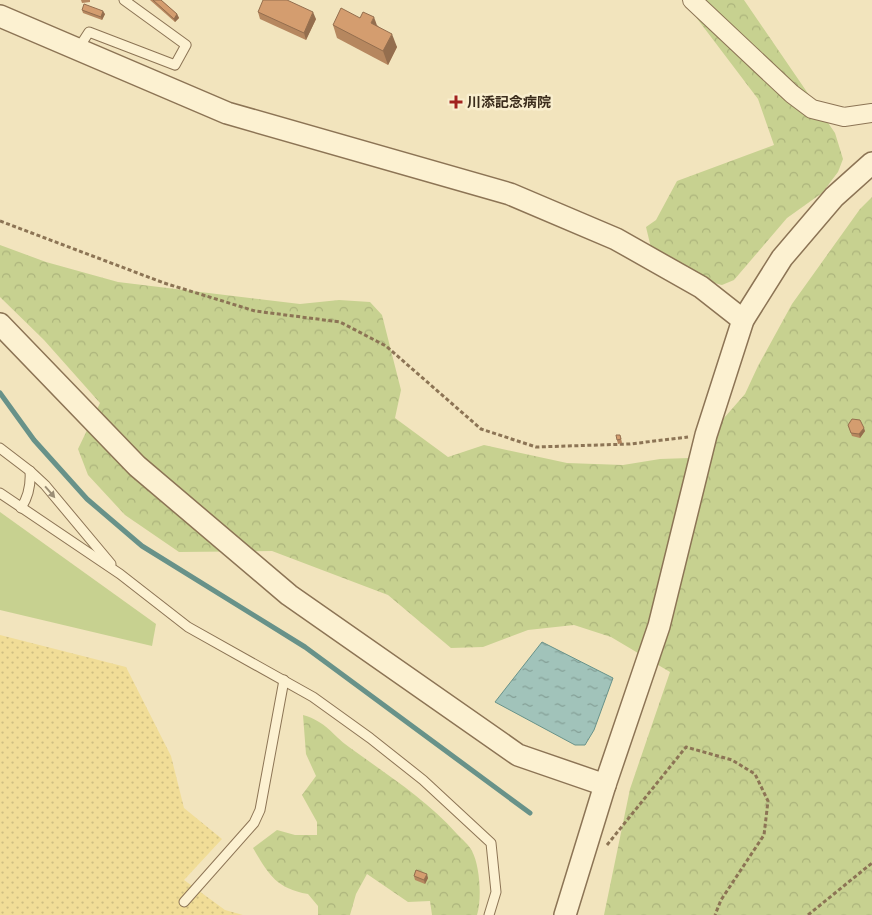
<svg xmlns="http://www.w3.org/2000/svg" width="872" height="915" font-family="'Libre Baskerville','Noto Sans JP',serif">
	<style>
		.grass { fill: #c7d190 }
		.forest { fill: url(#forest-crowns) }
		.sand { fill: url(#sand-dots) }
		.water { fill: url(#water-ripples); stroke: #689289 }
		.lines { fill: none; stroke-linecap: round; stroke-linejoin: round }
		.stream { stroke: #689289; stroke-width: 5 }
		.service-casing { stroke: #8c7455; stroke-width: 11 }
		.minor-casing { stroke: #8c7455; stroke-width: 20 }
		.tertiary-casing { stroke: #8c7455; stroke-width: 24 }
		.path { stroke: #8c7455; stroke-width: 3; stroke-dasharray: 4 2.5; stroke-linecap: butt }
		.service { stroke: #fcf1d1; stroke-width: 9 }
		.minor { stroke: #fcf1d1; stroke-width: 18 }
		.tertiary { stroke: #fcf1d1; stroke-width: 21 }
		.wall { fill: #b6875f }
		.shaded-wall { fill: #946e4e }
		.building { fill: #d49d6f; stroke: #946e4e }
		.oneway { fill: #9b8e76 }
		.poi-dot { fill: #a1221f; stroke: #f9eece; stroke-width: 2 }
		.labels { text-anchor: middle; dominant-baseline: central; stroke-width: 5; stroke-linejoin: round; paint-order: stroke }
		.poi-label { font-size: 14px; font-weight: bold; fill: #3a2b1b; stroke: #f9eece; text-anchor: start }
	</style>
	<defs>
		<pattern id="forest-crowns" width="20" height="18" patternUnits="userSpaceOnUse" patternTransform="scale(1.25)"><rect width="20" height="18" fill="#c7d190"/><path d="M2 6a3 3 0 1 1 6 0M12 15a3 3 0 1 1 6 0" fill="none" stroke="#acb47c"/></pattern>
		<pattern id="sand-dots" width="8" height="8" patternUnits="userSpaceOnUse" patternTransform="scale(1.25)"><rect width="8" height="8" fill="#f1dd97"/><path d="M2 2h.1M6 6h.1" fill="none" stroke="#cfbe82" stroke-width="1.8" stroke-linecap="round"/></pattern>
		<pattern id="water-ripples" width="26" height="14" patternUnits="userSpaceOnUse" patternTransform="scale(1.25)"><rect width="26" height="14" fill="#a1c3ba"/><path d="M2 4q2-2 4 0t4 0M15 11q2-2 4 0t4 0" fill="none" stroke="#849f96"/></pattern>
	</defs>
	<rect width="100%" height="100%" fill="#f2e4bd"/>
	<!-- grass -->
	<polygon class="grass" points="0,512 156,624 152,646 0,610"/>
	<!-- forest -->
	<g class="forest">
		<polygon points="683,0 744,0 835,133 843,159 838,172 822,193 787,218 734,280 722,285 684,275 652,252 646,227 656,220 677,181 774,145 758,99"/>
		<polygon points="872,197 872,915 604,915 630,789 670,672 611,637 574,625 528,630 483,647 451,648 388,595 272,551 179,552 125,515 88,475 78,449 100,403 44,340 0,297 0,245 46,262 118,282 300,304 339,300 370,302 382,315 401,390 395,418 448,457 484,445 567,463 623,465 660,459 689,458 745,394 758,366 792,304 860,209"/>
		<path d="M 303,715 C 327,722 331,734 349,747 C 386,774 426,799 457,834 C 462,839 469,845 472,851 C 480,866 482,899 477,915 L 432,915 L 430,901 L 408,902 L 367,874 L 356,894 L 350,915 L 318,915 L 318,906 L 308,894 C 276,888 269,875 253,848 L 277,830 L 295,835 L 317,835 L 317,822 L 302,795 L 316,776 L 306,754 Z"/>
	</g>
	<!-- sand -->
	<polygon class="sand" points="0,635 126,667 171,756 184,808 222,839 184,880 225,910 243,915 0,915"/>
	<!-- water -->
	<polygon class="water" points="542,642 613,678 594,730 585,745 575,745 495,702"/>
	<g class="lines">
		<!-- stream -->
		<polyline class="stream" points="0,393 34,440 87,499 142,546 305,647 530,813"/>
		<!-- service casing -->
		<g class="service-casing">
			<g id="service">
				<polyline points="78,49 89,32 175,65 186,45 124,0"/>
				<polyline points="0,448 30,471 45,485 111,564"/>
				<polyline points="0,493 120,574 188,627 313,697 370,738 423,780 491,843 496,892 489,915"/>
				<path d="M 21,508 C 29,496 31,485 30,471"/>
				<polyline points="184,902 254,823 260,810 284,680"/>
			</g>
		</g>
		<!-- minor casing -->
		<g class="minor-casing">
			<polyline id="minor" points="692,0 792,94 812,109 844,117 872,113"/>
		</g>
		<!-- tertiary casing -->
		<g class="tertiary-casing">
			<g id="tertiary">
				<polyline points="0,16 227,113 510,194 616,239 701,287 743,320"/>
				<polyline points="0,324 137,466 289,595 518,755 605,785"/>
				<polyline points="565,915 605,785 659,626 706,435 743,320 782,258 834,197 872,163"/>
			</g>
		</g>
		<!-- path -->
		<g class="path">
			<polyline points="0,221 164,283 255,311 340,322 386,346 481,429 536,447 630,444 688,437"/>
			<polyline points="607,845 686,747 732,760 755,774 768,801 764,835 721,900 715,915"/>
			<polyline points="808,915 872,863"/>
		</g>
		<!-- service -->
		<use href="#service" class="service"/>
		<!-- minor -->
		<use href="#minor" class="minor"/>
		<!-- tertiary -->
		<use href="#tertiary" class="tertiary"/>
	</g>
	<!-- wall -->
	<g class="wall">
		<polygon points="81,0 90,0 90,2 82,3"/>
		<polygon points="150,0 161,0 177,14 179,18 175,22"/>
		<polygon points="82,10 105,14 102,20 83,13"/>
		<polygon points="258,12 316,19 306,40 260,19"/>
		<polygon points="333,25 377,25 397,47 388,65 337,38"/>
		<polygon points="848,425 865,431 860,438 852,436"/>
		<polygon points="621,438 622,443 618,444 617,440"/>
		<polygon points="414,876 428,878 425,884 415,880"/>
	</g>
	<!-- shaded-wall -->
	<g class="shaded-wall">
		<polygon points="103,11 105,14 102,20 101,17"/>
		<polygon points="313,12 316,19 306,40 304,33"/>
		<polygon points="177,14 179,18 175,22 174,19"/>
		<polygon points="374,17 379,31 371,23"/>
		<polygon points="392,34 397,47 388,65 383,51"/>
		<polygon points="864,428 865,431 860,438 859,434"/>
		<polygon points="427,874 428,878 425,884 424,880"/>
	</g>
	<!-- building -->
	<g class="building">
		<polygon points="153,0 161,0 177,14 174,19"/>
		<polygon points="263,0 287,0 313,12 304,33 258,12"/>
		<polygon points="84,4 103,11 101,17 82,10"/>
		<polygon points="341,8 360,18 363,12 374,17 371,23 392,34 383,51 333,25"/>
		<polygon points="852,419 860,420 864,428 859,434 851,433 848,425"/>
		<polygon points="616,435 620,435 621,439 617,440"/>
		<polygon points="416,870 427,874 424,880 414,876"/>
	</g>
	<!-- one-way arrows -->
	<defs><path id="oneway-solid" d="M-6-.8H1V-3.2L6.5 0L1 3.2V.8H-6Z" transform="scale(1.25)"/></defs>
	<use class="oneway" href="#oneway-solid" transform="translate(50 492) rotate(49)"/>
	<!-- markers -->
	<path class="poi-dot" d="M453.5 94.5h5v5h5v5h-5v5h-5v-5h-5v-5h5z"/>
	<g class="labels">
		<!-- poi labels -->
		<g class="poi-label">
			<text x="467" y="102">川添記念病院</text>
		</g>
	</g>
</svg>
